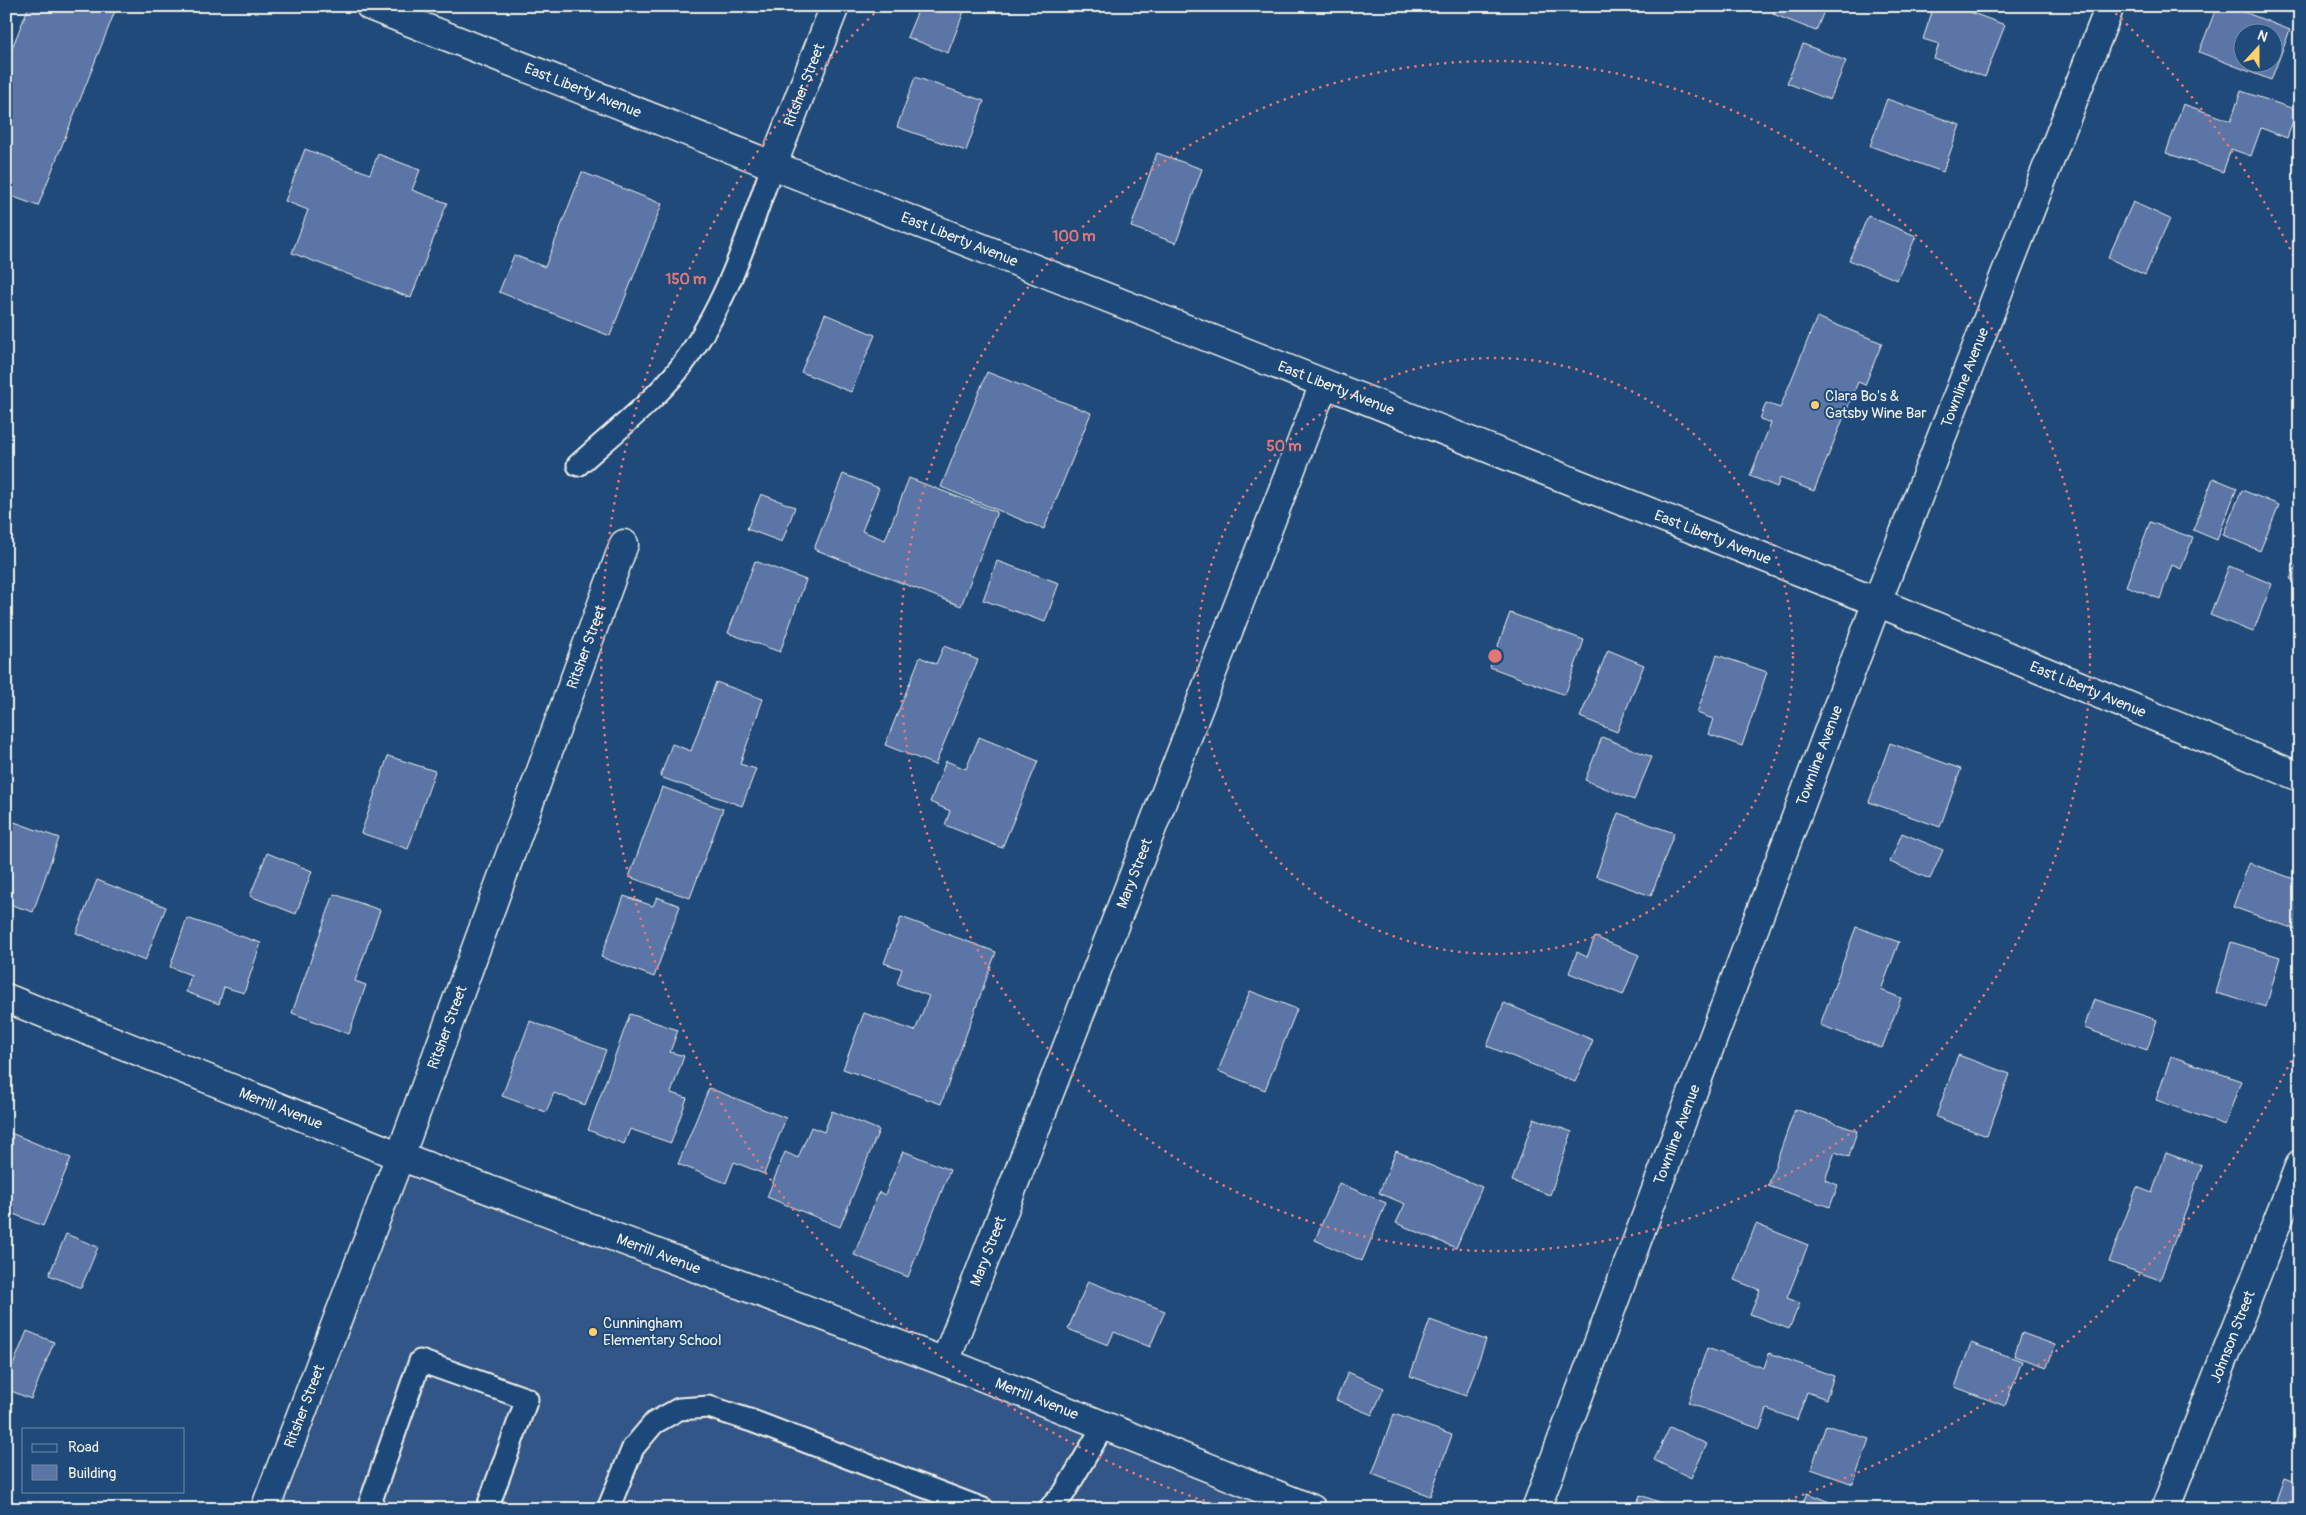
<svg xmlns="http://www.w3.org/2000/svg" width="2306" height="1515" font-family="Pangolin,sans-serif">
	<style>
		.built { fill: #315787 }
		.building { fill: #5a75a6; stroke: #f4f1e8; fill-rule: evenodd }
		.lines { fill: none; stroke-linecap: round; stroke-linejoin: round }
		.service-casing { stroke: #f4f1e8; stroke-width: 25 }
		.minor-casing { stroke: #f4f1e8; stroke-width: 31 }
		.primary-casing { stroke: #f4f1e8; stroke-width: 31 }
		.service { stroke: #1f4a7a; stroke-width: 21 }
		.minor { stroke: #1f4a7a; stroke-width: 28 }
		.primary { stroke: #1f4a7a; stroke-width: 28 }
		.ring { fill: none; stroke: #e27875; stroke-width: 2.5; stroke-dasharray: 2.5 5 }
		.poi-dot { fill: #ffd166; stroke: #1f4a7a; stroke-width: 2 }
		.labels { text-anchor: middle; dominant-baseline: central; stroke-width: 4; stroke-linejoin: round; paint-order: stroke }
		.street-label { font-size: 15px; fill: #f4f1e8; stroke: #1f4a7a }
		.poi-label { font-size: 15px; fill: #f4f1e8; stroke: #1f4a7a; text-anchor: start }
		.centre { fill: #e27875; stroke: #1f4a7a; stroke-width: 2.5 }
		.ring-label { font-size: 15px; text-anchor: middle; font-weight: bold; fill: #e27875; stroke: #1f4a7a; stroke-width: 4; stroke-linejoin: round; paint-order: stroke }
	</style>
	<rect width="100%" height="100%" fill="#1f4a7a"/>
	<filter id="ink" filterUnits="userSpaceOnUse"><feTurbulence type="fractalNoise" baseFrequency=".02" numOctaves="2"/><feDisplacementMap in="SourceGraphic" scale="10" xChannelSelector="R" yChannelSelector="G"/><feConvolveMatrix kernelMatrix="1 2 1 2 8 2 1 2 1" color-interpolation-filters="sRGB"/></filter>
	<g filter="url(#ink)">
		<!-- built -->
		<polygon class="built" points="400,1156 1307,1509 265,1509"/>
		<!-- building -->
		<g class="building">
			<polygon points="29,6 117,6 38,206 6,194 6,63"/>
			<polygon points="920,6 966,6 948,53 907,37"/>
			<polygon points="1776,6 1826,6 1816,31 1773,14"/>
			<polygon points="1934,6 1954,6 2005,25 1985,77 1934,58 1939,44 1923,39"/>
			<path d="M 2217,6 L 2229,6 L 2290,30 L 2271,80 L 2199,52 ZM 2244,32 L 2274,32 L 2274,62 L 2244,62 Z"/>
			<polygon points="1803,44 1846,61 1830,100 1787,83"/>
			<polygon points="915,77 984,101 966,151 897,127"/>
			<polygon points="2241,91 2297,110 2287,138 2261,128 2251,156 2231,149 2223,172 2166,153 2183,104 2231,121"/>
			<polygon points="1887,99 1960,125 1943,172 1870,146"/>
			<polygon points="305,149 370,174 378,154 420,170 412,190 447,203 411,298 292,253 308,210 285,201"/>
			<polygon points="1157,153 1202,169 1176,243 1131,227"/>
			<polygon points="582,172 662,204 610,336 499,292 514,255 545,267"/>
			<polygon points="2133,202 2170,219 2145,275 2108,258"/>
			<polygon points="1868,216 1916,236 1897,280 1849,260"/>
			<polygon points="825,314 875,335 851,392 801,372"/>
			<polygon points="1817,317 1882,343 1865,385 1858,382 1814,491 1780,478 1777,487 1750,476 1771,423 1760,419 1766,403 1780,408"/>
			<polygon points="987,372 1091,413 1044,529 941,487"/>
			<polygon points="843,474 879,488 862,531 885,540 909,478 997,512 961,606 814,549"/>
			<polygon points="2213,478 2237,488 2217,540 2193,530"/>
			<polygon points="2242,490 2279,505 2260,551 2223,535"/>
			<polygon points="761,494 795,507 782,542 747,529"/>
			<polygon points="2150,522 2193,538 2181,569 2172,565 2160,599 2126,586"/>
			<polygon points="2300,557 2300,583 2290,579"/>
			<polygon points="755,561 806,580 780,652 728,633"/>
			<polygon points="997,561 1059,583 1045,622 983,600"/>
			<polygon points="2229,566 2272,584 2253,632 2210,615"/>
			<polygon points="1510,613 1584,640 1565,695 1490,667"/>
			<polygon points="944,646 978,660 935,765 885,745 920,657 936,664"/>
			<polygon points="1608,650 1644,665 1617,732 1580,717"/>
			<polygon points="1717,655 1767,672 1742,746 1708,734 1713,719 1697,713"/>
			<polygon points="716,682 763,699 740,764 756,769 742,806 660,777 672,744 691,751"/>
			<polygon points="979,737 1038,761 1002,848 945,825 950,811 930,802 946,761 966,769"/>
			<polygon points="1602,737 1652,757 1634,800 1585,780"/>
			<polygon points="1890,743 1961,769 1940,827 1869,802"/>
			<polygon points="388,756 435,771 408,849 361,833"/>
			<polygon points="662,787 723,809 690,898 629,877"/>
			<polygon points="1618,813 1674,833 1651,896 1596,876"/>
			<polygon points="6,819 59,838 33,912 6,903"/>
			<polygon points="1902,833 1943,850 1930,879 1890,862"/>
			<polygon points="267,853 312,871 296,914 250,896"/>
			<polygon points="2249,863 2300,881 2300,931 2233,907"/>
			<polygon points="97,880 166,907 145,961 76,933"/>
			<polygon points="334,894 380,910 355,981 366,985 349,1034 292,1013"/>
			<polygon points="624,896 653,906 657,897 680,906 654,977 601,957"/>
			<polygon points="901,917 996,952 941,1104 843,1069 864,1013 915,1031 929,996 897,984 902,969 884,963"/>
			<polygon points="187,918 261,943 244,993 224,987 219,1004 186,992 191,975 170,967"/>
			<polygon points="1856,927 1899,942 1881,990 1901,998 1882,1048 1820,1025"/>
			<polygon points="1595,937 1639,955 1623,995 1569,973 1577,952 1587,957"/>
			<polygon points="2231,942 2280,957 2266,1007 2216,993"/>
			<polygon points="1250,991 1297,1009 1265,1090 1218,1071"/>
			<polygon points="2094,999 2157,1020 2147,1050 2084,1028"/>
			<polygon points="1504,1003 1593,1040 1575,1082 1487,1046"/>
			<polygon points="630,1014 678,1030 670,1052 684,1056 671,1093 687,1098 671,1143 630,1129 624,1144 588,1130"/>
			<polygon points="530,1021 606,1050 585,1105 554,1093 546,1112 502,1096"/>
			<polygon points="1958,1055 2010,1074 1987,1136 1936,1117"/>
			<polygon points="2171,1056 2241,1081 2225,1125 2156,1100"/>
			<polygon points="709,1088 786,1118 764,1174 734,1162 726,1183 678,1164"/>
			<polygon points="1795,1109 1857,1131 1849,1157 1835,1152 1825,1180 1838,1185 1830,1207 1768,1186"/>
			<polygon points="832,1111 879,1130 840,1227 767,1197 785,1152 798,1158 811,1127 824,1132"/>
			<polygon points="1534,1118 1572,1132 1550,1195 1512,1181"/>
			<polygon points="6,1131 71,1158 43,1226 6,1211"/>
			<polygon points="903,1151 950,1170 908,1277 854,1255 879,1192 885,1195"/>
			<polygon points="1396,1151 1482,1187 1456,1248 1396,1223 1405,1204 1379,1193"/>
			<polygon points="2166,1153 2202,1166 2160,1280 2109,1262 2137,1187 2152,1193"/>
			<polygon points="1339,1183 1386,1203 1362,1261 1315,1240"/>
			<polygon points="1756,1224 1808,1245 1787,1298 1800,1303 1789,1329 1750,1314 1760,1290 1734,1280"/>
			<polygon points="66,1234 98,1247 81,1288 49,1275"/>
			<polygon points="1088,1281 1165,1311 1150,1347 1114,1332 1108,1345 1068,1329"/>
			<polygon points="1430,1320 1486,1340 1466,1396 1410,1376"/>
			<polygon points="27,1331 54,1342 31,1399 6,1389 6,1382"/>
			<polygon points="2022,1333 2055,1345 2047,1367 2014,1356"/>
			<polygon points="1971,1343 2022,1361 2005,1406 1955,1387"/>
			<polygon points="1707,1348 1764,1368 1769,1353 1834,1376 1826,1399 1807,1392 1797,1420 1767,1409 1760,1429 1688,1403"/>
			<polygon points="1348,1372 1384,1388 1372,1415 1336,1400"/>
			<polygon points="1394,1414 1452,1435 1430,1496 1372,1474"/>
			<polygon points="1826,1425 1869,1439 1853,1484 1811,1469"/>
			<polygon points="1670,1427 1707,1444 1691,1478 1654,1460"/>
			<polygon points="2284,1478 2300,1484 2300,1509 2273,1509"/>
			<polygon points="1807,1493 1847,1509 1800,1509"/>
			<polygon points="1640,1495 1678,1509 1635,1509"/>
		</g>
		<g class="lines">
			<!-- service casing -->
			<g class="service-casing">
				<g id="service">
					<path d="M 578,465 C 610,436 654,401 680,368 C 726,307 748,235 773,164"/>
					<polyline points="368,1509 420,1361 527,1399 487,1509"/>
					<polyline points="608,1509 633,1448 654,1423 679,1409 709,1407 752,1421 983,1509"/>
					<polyline points="1049,1509 1064,1493 1104,1425"/>
				</g>
			</g>
			<!-- minor casing -->
			<g class="minor-casing">
				<g id="minor">
					<path id="s1" d="M 773,164 L 835,6"/>
					<path id="s2" d="M 6,998 L 400,1156 L 945,1362 L 1312,1509"/>
					<path id="s3" d="M 945,1362 L 1324,384"/>
					<path id="s4" d="M 265,1509 L 400,1156 L 624,544"/>
					<path id="s5" d="M 1536,1509 L 1877,602 L 2110,6"/>
					<path id="s6" d="M 2165,1509 L 2300,1164"/>
				</g>
			</g>
			<!-- primary casing -->
			<g class="primary-casing">
				<g id="primary">
					<path id="s7" d="M 370,6 L 1877,602 L 2300,777"/>
				</g>
			</g>
			<!-- service -->
			<use href="#service" class="service"/>
			<!-- minor -->
			<use href="#minor" class="minor"/>
			<!-- primary -->
			<use href="#primary" class="primary"/>
		</g>
	</g>
	<!-- distance rings -->
	<g class="ring">
		<circle cx="1495" cy="656" r="298"/>
		<circle cx="1495" cy="656" r="595"/>
		<path d="M2298 1047A893 893 0 0 1 1764 1508M1226 1508A893 893 0 0 1 880 8M2110 8A893 893 0 0 1 2298 265"/>
	</g>
	<!-- markers -->
	<g class="poi-dot">
		<circle cx="1815" cy="405" r="5"/>
		<circle cx="593" cy="1332" r="5"/>
	</g>
	<g class="labels">
		<!-- street labels -->
		<g class="street-label">
			<text stroke="none"><textPath href="#s1" startOffset="85">Ritsher Street</textPath></text>
			<text stroke="none"><textPath href="#s7" startOffset="229">East Liberty Avenue</textPath></text>
			<text stroke="none"><textPath href="#s7" startOffset="634">East Liberty Avenue</textPath></text>
			<text stroke="none"><textPath href="#s5" startOffset="1210">Townline Avenue</textPath></text>
			<text stroke="none"><textPath href="#s7" startOffset="1039">East Liberty Avenue</textPath></text>
			<text stroke="none"><textPath href="#s7" startOffset="1444">East Liberty Avenue</textPath></text>
			<text stroke="none"><textPath href="#s4" startOffset="920">Ritsher Street</textPath></text>
			<text stroke="none"><textPath href="#s7" startOffset="1849">East Liberty Avenue</textPath></text>
			<text stroke="none"><textPath href="#s5" startOffset="805">Townline Avenue</textPath></text>
			<text stroke="none"><textPath href="#s3" startOffset="524">Mary Street</textPath></text>
			<text stroke="none"><textPath href="#s4" startOffset="515">Ritsher Street</textPath></text>
			<text stroke="none"><textPath href="#s2" startOffset="296">Merrill Avenue</textPath></text>
			<text stroke="none"><textPath href="#s5" startOffset="400">Townline Avenue</textPath></text>
			<text stroke="none"><textPath href="#s3" startOffset="119">Mary Street</textPath></text>
			<text stroke="none"><textPath href="#s2" startOffset="701">Merrill Avenue</textPath></text>
			<text stroke="none"><textPath href="#s6" startOffset="185">Johnson Street</textPath></text>
			<text stroke="none"><textPath href="#s2" startOffset="1106">Merrill Avenue</textPath></text>
			<text stroke="none"><textPath href="#s4" startOffset="110">Ritsher Street</textPath></text>
		</g>
		<!-- poi labels -->
		<g class="poi-label">
			<text x="1825" y="396">Clara Bo's &amp;<tspan x="1825" dy="17">Gatsby Wine Bar</tspan></text>
			<text x="603" y="1323">Cunningham<tspan x="603" dy="17">Elementary School</tspan></text>
		</g>
	</g>
	<circle cx="1495" cy="656" r="8" class="centre"/>
	<g class="ring-label">
		<text x="1074" y="241">100 m</text>
		<text x="686" y="284">150 m</text>
		<text x="1284" y="451">50 m</text>
	</g>
	<!-- margin -->
	<rect width="2306" height="1515" fill="none" stroke="#1f4a7a" stroke-width="25"/>
	<rect x="12" y="12" width="2281" height="1490" fill="none" stroke="#f4f1e8" stroke-width="2" filter="url(#ink)"/>
	<!-- legend -->
	<rect x="22" y="1428" width="162" height="65" fill="#1f4a7a" stroke="#748da6"/>
	<rect x="32" y="1444" width="25" height="8" fill="#1f4a7a" stroke="#748da6"/>
	<text x="68" y="1452" font-size="15" fill="#f4f1e8">Road</text>
	<rect x="32" y="1465" width="25" height="15" fill="#5a75a6" stroke="#748da6"/>
	<text x="68" y="1478" font-size="15" fill="#f4f1e8">Building</text>
	<!-- north arrow -->
	<g transform="translate(2258 48) rotate(21)"><circle r="24" fill="#1f4a7a" stroke="#748da6"/>
	<path d="M0-4L9 19L0 12L-9 19Z" fill="#ffd166"/>
	<text y="-8" font-size="14" font-weight="bold" text-anchor="middle" fill="#f4f1e8">N</text>
	</g>
</svg>
